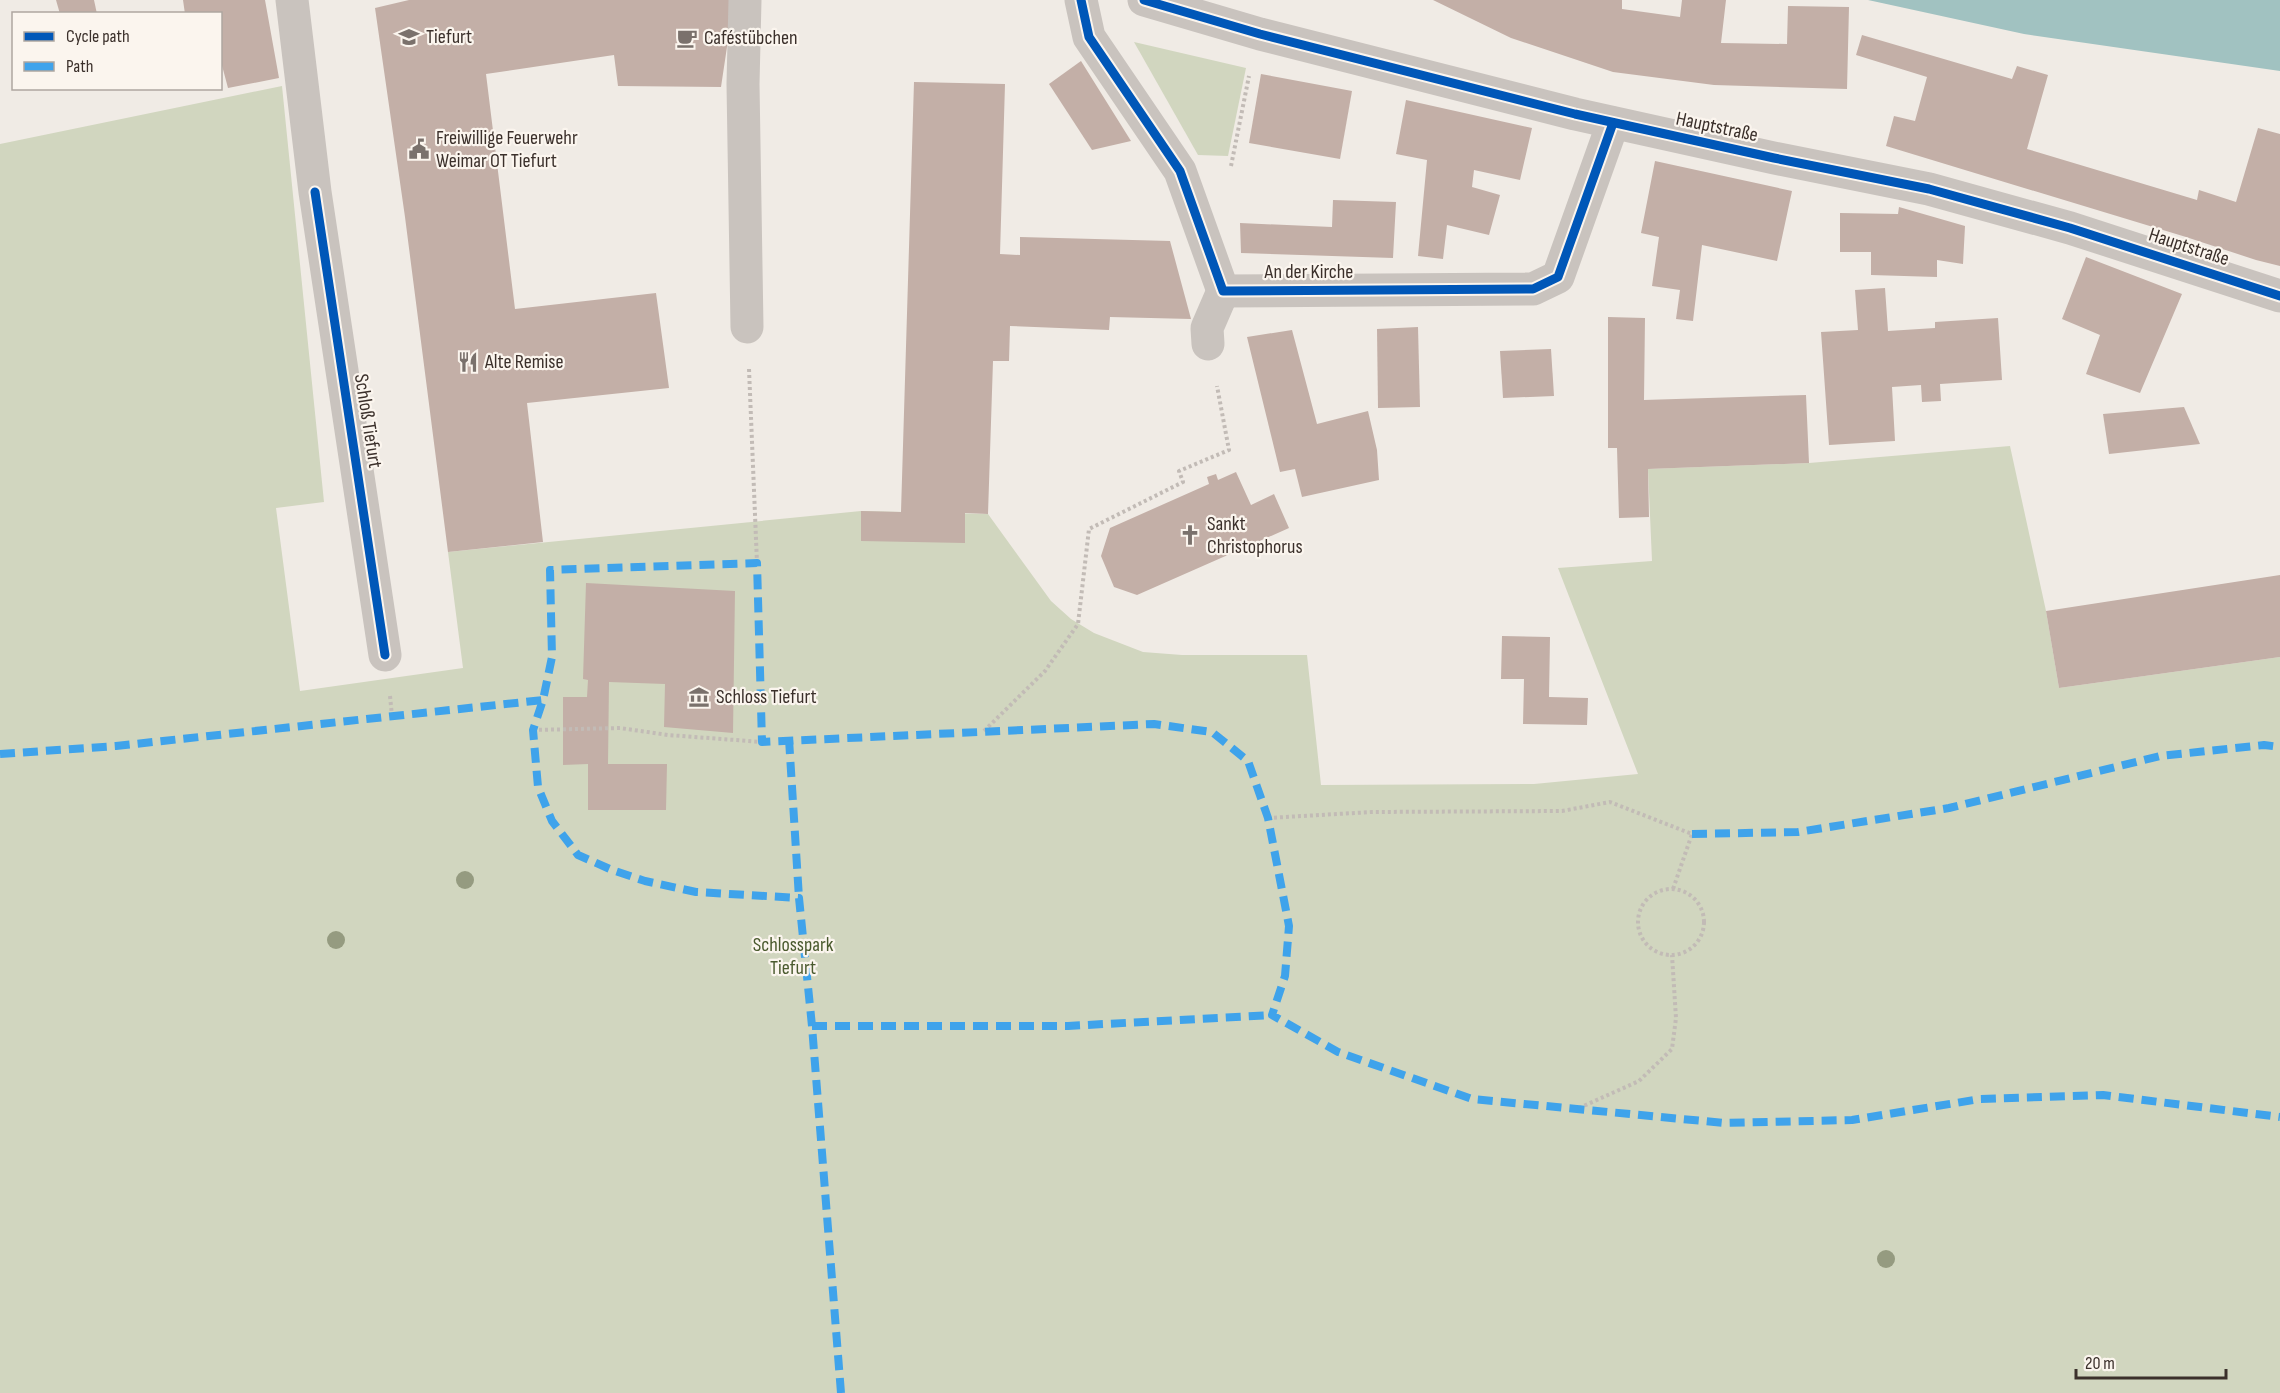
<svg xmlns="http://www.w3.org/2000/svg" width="2280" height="1393" font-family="'Sofia Sans Condensed',sans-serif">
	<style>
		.green { fill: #d1d6bf }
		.water { fill: #a1c2c1 }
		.building { fill: #c3afa7 }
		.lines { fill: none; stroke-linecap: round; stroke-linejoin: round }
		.path { stroke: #c2bbb6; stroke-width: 4; stroke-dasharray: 3 3; stroke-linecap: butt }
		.minor { stroke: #c9c3be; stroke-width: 33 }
		.quiet { stroke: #3fa3eb; stroke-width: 8; stroke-dasharray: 15 8; stroke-linecap: butt }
		.cycleway-casing { stroke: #fbf5ee; stroke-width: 13 }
		.cycleway { stroke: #0057b8; stroke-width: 9 }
		.tree { fill: #959b80 }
		.labels { text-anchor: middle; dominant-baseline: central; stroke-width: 4.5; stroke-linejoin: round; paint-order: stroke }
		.poi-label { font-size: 20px; fill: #3b302b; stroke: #fbf5ee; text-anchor: start }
		.street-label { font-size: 20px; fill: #3b302b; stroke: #fbf5ee }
		.park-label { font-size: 20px; fill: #4a5a2e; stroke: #fbf5ee }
	</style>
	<rect width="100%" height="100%" fill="#f0ebe5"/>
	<!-- green -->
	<g class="green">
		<polygon points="1134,42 1246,68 1228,156 1198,155"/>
		<polygon points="282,86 324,502 276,508 300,691 463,668 448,552 861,511 988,514 1051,601 1071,619 1094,633 1143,652 1182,655 1307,655 1321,785 1534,784 1638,774 1558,568 1652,561 1648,469 1809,463 2010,446 2046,611 2059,688 2280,657 2280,1393 0,1393 0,144"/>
	</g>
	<!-- water -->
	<polygon class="water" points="1868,0 2280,0 2280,71 2024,34"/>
	<!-- building -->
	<g class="building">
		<polygon points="56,0 94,0 97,14 60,14"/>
		<polygon points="183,0 265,0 279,78 228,88 220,58 220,14 185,14"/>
		<polygon points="409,0 734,0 721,87 618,86 614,55 486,74 515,309 656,293 669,388 527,403 543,542 448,552 405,217 375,8"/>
		<polygon points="1433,0 1622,0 1622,9 1680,17 1682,0 1726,0 1721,43 1787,44 1788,6 1849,7 1847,89 1714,85 1613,72 1511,38"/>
		<polygon points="1862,35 2012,79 2017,66 2048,75 2027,149 2197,200 2199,190 2236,202 2258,128 2280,134 2280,266 2256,260 2186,237 1886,146 1894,116 1915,121 1927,77 1856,55"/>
		<polygon points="1081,61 1131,141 1092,150 1049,84"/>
		<polygon points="1261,74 1352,91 1340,159 1249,143"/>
		<polygon points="914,82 1005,84 1000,254 1020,255 1020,237 1170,241 1191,319 1110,317 1109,330 1010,326 1009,361 993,361 988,514 965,513 965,543 861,541 861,511 901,512"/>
		<polygon points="1406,100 1532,128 1520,180 1474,170 1472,187 1500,195 1489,235 1447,225 1443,259 1418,256 1427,160 1396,154"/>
		<polygon points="1655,161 1792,191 1777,261 1702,245 1693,321 1676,319 1680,290 1652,286 1659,237 1641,233"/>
		<polygon points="1333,200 1396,202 1393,258 1241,253 1240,223 1332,227"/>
		<polygon points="1899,207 1965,226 1963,264 1937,260 1937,277 1871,275 1871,252 1840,252 1840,213 1898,214"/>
		<polygon points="2086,257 2182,294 2140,393 2086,374 2100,335 2062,319"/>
		<polygon points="1885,288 1888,331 1935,328 1935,322 1998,318 2002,380 1940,384 1941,401 1922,402 1921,385 1892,387 1895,441 1829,445 1821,332 1858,330 1855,290"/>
		<polygon points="1608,317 1645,318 1644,400 1806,395 1809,463 1648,469 1649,517 1619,518 1617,448 1608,448"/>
		<polygon points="1418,327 1420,407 1378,408 1377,329"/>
		<polygon points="1292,330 1317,424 1368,411 1377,450 1379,480 1302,497 1295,469 1280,472 1247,337"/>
		<polygon points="1551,349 1554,396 1503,398 1500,351"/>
		<polygon points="2184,407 2200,444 2109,454 2103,414"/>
		<polygon points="1236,472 1251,505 1274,494 1289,528 1137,595 1114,587 1101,556 1110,528 1209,484 1207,477 1216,474 1218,480"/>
		<polygon points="2280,575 2280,657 2059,688 2046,611"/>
		<polygon points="586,583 735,591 733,733 664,727 665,684 609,682 608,764 667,764 666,810 588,810 588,764 563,765 563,697 587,697 588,680 583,679"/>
		<polygon points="1502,636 1550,637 1549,697 1588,698 1587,725 1523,724 1524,679 1501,679"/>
	</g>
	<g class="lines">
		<!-- path -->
		<g class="path">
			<polyline points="1231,166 1249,76"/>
			<polyline points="749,369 757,563"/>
			<polyline points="390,696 392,716"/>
			<polyline points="533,730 620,728 668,735 762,742"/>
			<polyline points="984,731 1045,671 1078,624 1089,529 1183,482 1179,471 1229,450 1217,386"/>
			<polyline points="1268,818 1372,812 1562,811 1610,802 1692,834 1673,889"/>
			<circle cx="1671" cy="922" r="33"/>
			<polyline points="1579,1108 1639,1081 1672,1049 1676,1018 1672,955"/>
		</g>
		<!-- minor -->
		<g class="minor">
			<polyline points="292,0 315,192 385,655"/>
			<polyline points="745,0 743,84 747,327"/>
			<polyline points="1081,0 1089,37 1180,171 1223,291 1533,289 1558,277 1613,123"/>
			<polyline points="1144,0 1260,34 1575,114 1774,158 1929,189 2070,228 2280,296"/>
			<polyline points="1208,344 1207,328 1223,291"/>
		</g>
		<!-- quiet -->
		<g class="quiet">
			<polyline points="789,739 799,898"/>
			<polyline points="0,754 116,746 543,700"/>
			<polyline points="1692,834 1798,832 1949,808 2160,756 2264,745 2280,747"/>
			<polyline points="812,1026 1068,1026 1272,1015"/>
			<polyline points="841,1393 812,1026 799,898 696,892 645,881 612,870 578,855 552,821 538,787 533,730 543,700 552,657 550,570 757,563 762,742 1154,724 1212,732 1248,761 1268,818 1289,926 1285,976 1272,1015 1338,1052 1472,1099 1724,1123 1852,1120 1980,1099 2103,1095 2280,1117"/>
		</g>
		<!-- cycleway casing -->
		<g class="cycleway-casing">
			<g id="cycleway">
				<polyline points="1081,0 1089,37 1180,171 1223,291 1533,289 1558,277 1613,123"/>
				<polyline points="1144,0 1260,34 1575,114 1774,158 1929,189 2070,228 2280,296"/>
				<polyline points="315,192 385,655"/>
			</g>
		</g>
		<!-- cycleway -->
		<use href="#cycleway" class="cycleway"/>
	</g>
	<!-- trees -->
	<g class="tree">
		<circle cx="465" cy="880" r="9"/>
		<circle cx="336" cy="940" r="9"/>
		<circle cx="1886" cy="1259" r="9"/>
	</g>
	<!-- icons -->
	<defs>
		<g id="school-bare" transform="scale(1.62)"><path d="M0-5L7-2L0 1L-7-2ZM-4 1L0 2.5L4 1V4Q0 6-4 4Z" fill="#7a716c" stroke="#fbf5ee" stroke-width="2.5" paint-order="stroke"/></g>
		<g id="cafe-bare" transform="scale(1.62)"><path d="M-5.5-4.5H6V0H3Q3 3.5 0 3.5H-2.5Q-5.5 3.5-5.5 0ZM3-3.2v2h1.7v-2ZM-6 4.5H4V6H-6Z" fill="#7a716c" stroke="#fbf5ee" stroke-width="2.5" paint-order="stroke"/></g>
		<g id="civic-bare" transform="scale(1.62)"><path d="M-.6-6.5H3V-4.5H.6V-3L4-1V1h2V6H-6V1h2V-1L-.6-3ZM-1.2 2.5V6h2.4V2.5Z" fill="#7a716c" stroke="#fbf5ee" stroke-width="2.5" paint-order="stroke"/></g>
		<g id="restaurant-bare" transform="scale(1.62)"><path d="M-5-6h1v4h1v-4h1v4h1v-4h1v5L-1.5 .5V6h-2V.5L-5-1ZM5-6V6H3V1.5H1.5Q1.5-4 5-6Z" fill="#7a716c" stroke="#fbf5ee" stroke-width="2.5" paint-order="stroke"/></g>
		<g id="church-bare" transform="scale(1.62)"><path d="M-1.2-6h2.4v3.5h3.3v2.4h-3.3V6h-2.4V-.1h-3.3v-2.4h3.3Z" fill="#7a716c" stroke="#fbf5ee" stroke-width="2.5" paint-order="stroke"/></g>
		<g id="museum-bare" transform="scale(1.62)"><path d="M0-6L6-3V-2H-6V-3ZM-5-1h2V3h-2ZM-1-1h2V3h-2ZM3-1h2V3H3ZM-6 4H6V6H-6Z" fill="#7a716c" stroke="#fbf5ee" stroke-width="2.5" paint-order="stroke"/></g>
	</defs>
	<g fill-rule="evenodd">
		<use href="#school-bare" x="409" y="37"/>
		<use href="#cafe-bare" x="687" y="38"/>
		<use href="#civic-bare" x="419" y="149"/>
		<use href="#restaurant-bare" x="468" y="362"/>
		<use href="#church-bare" x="1190" y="535"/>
		<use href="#museum-bare" x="699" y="697"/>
	</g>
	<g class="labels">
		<!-- poi labels -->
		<g class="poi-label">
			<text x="426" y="37">Tiefurt</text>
			<text x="704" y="38">Caféstübchen</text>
			<text x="436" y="138">Freiwillige Feuerwehr<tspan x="436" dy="23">Weimar OT Tiefurt</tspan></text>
			<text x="485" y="362">Alte Remise</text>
			<text x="1207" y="524">Sankt<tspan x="1207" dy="23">Christophorus</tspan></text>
			<text x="716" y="697">Schloss Tiefurt</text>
		</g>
		<!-- street labels -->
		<g class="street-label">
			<text transform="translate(1717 127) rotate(12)">Hauptstraße</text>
			<text transform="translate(2189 247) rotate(18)">Hauptstraße</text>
			<text x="1309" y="272">An der Kirche</text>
			<text transform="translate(368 421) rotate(81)">Schloß Tiefurt</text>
		</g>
		<!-- park labels -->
		<g class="park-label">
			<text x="793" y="945">Schlosspark<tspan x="793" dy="23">Tiefurt</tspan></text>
		</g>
	</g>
	<!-- legend -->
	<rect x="12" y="12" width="210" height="78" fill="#fbf5ee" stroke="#aea6a0" stroke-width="1.5"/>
	<rect x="24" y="32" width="30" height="9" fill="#0057b8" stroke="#aea6a0" stroke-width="1.5"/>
	<text x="66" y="42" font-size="18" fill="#3b302b">Cycle path</text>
	<rect x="24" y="62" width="30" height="9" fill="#3fa3eb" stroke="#aea6a0" stroke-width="1.5"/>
	<text x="66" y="72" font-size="18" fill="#3b302b">Path</text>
	<!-- scale -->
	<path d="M2076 1369v9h150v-9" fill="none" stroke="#3b302b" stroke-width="3"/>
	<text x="2085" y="1369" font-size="18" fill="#3b302b" stroke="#fbf5ee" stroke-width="4.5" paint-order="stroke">20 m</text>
</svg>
